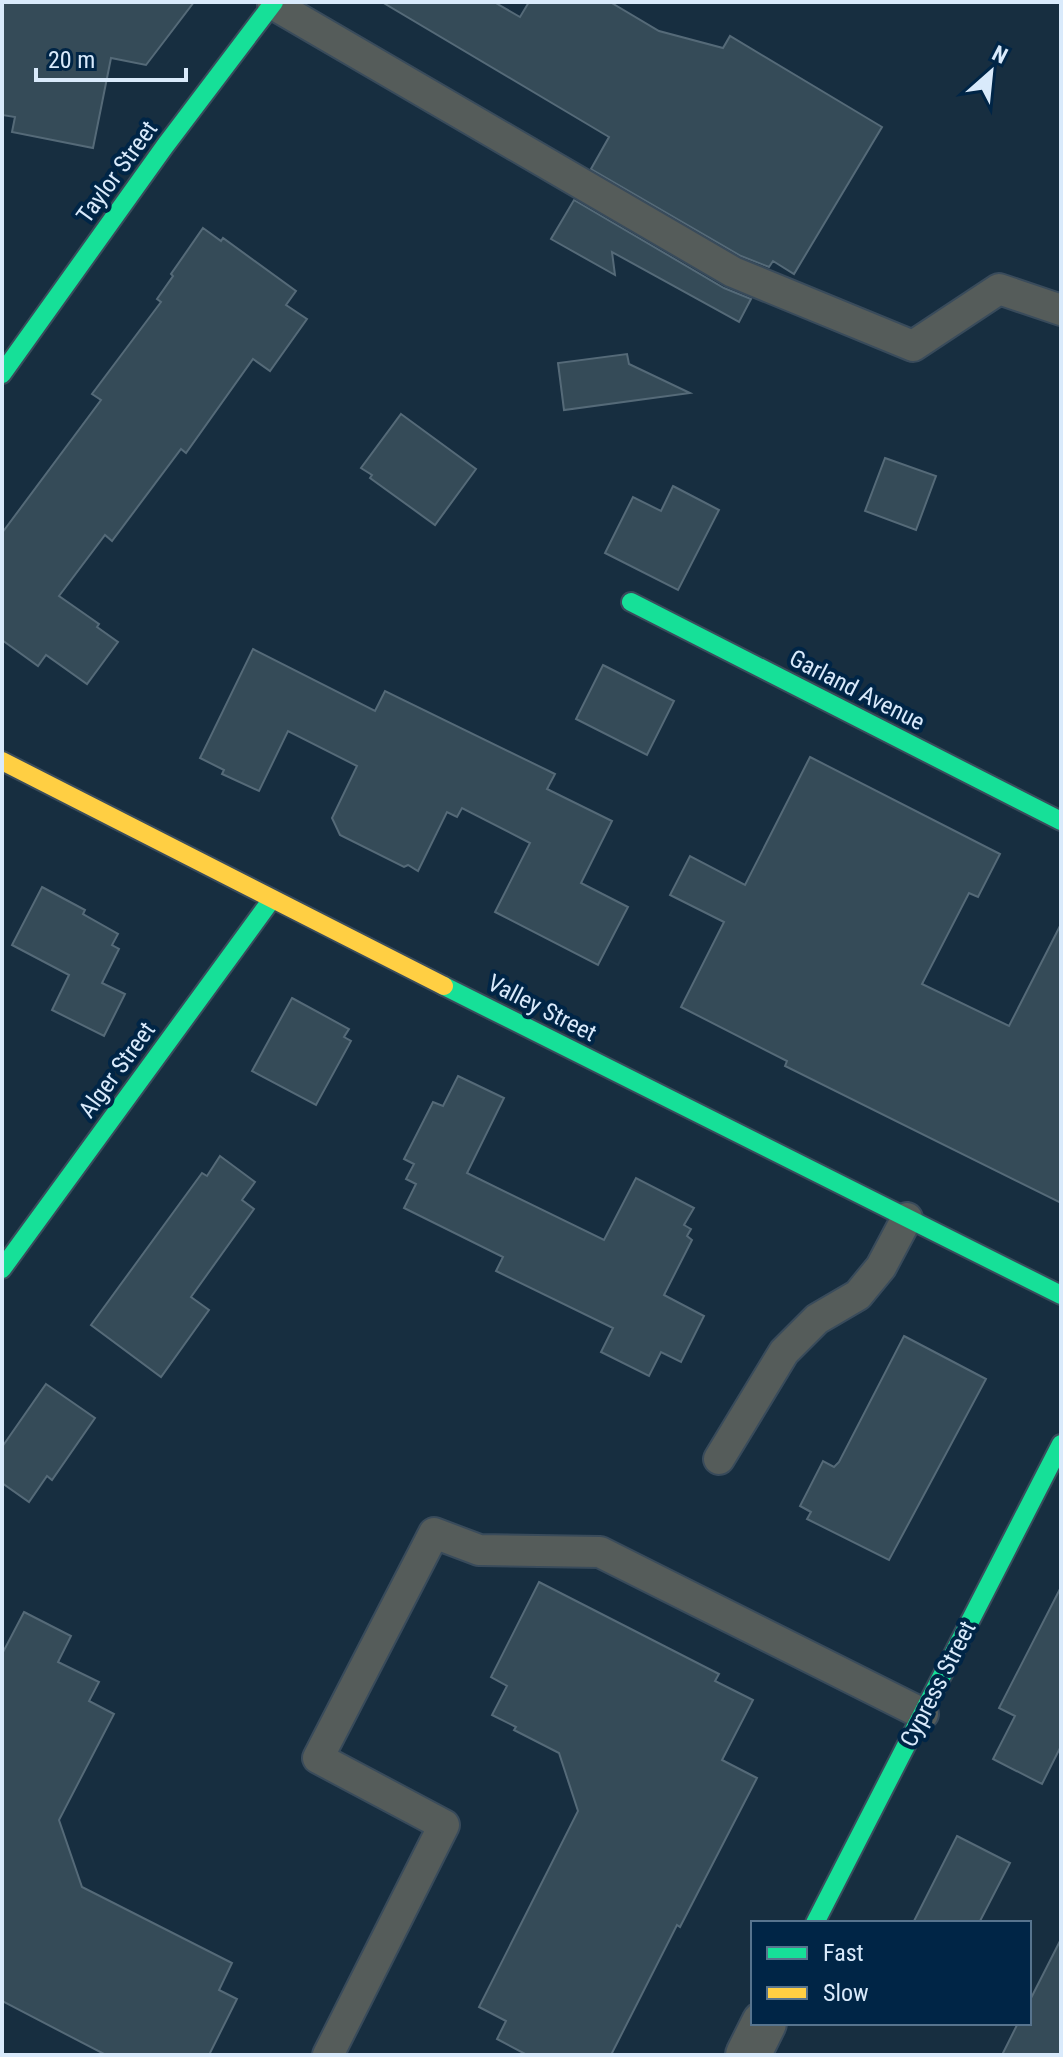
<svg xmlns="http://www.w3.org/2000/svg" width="1063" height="2057" font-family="'Roboto Condensed',sans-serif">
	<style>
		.building { fill: #354b58; stroke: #556a78; stroke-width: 2 }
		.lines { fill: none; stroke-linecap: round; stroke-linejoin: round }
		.lane-casing { stroke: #394b5b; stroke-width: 34 }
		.street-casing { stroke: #394b5b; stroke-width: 48 }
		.fast-casing { stroke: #394b5b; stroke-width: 22 }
		.slow-casing { stroke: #394b5b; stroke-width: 22 }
		.lane { stroke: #555c5a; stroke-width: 30 }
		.street { stroke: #555c5a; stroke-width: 44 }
		.fast { stroke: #16e098; stroke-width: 18 }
		.slow { stroke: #ffcf43; stroke-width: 18 }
		.labels { text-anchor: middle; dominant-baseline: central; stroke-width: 8; stroke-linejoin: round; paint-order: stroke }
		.street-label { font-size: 24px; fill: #d9eafb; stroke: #002546 }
	</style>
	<rect width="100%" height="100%" fill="#172e40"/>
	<!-- building -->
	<g class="building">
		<polygon points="2,2 194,2 146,65 111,58 93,148 12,132 15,117 2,115"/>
		<polygon points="382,2 494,2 520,17 529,2 610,2 659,31 723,48 730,36 882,127 794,274 773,261 769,267 741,256 591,169 609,137"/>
		<polygon points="574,200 724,288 751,299 739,322 612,252 615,275 551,239"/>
		<polygon points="203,228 221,241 223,238 296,291 286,305 307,319 270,371 253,359 186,453 181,449 112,541 105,535 59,596 99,624 97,627 118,642 87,684 46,655 38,666 2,640 2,533 101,400 92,394 161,302 157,299 173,276 171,274"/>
		<polygon points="627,354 629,364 690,393 564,410 558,363"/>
		<polygon points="401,414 476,469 435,525 370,478 372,475 361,468"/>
		<polygon points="885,458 936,476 916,530 865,511"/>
		<polygon points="673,486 719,510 678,590 605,553 633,497 661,511"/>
		<polygon points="253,649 375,711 385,691 555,774 547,789 612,821 581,883 628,907 598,965 495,912 530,843 462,808 457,817 447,812 418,871 408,865 404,867 340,835 332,818 357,766 288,731 259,791 222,774 224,770 200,758"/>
		<polygon points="603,665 674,701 647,755 576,719"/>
		<polygon points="810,757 1000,854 978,897 969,893 922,984 1009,1026 1061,924 1061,1203 785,1066 787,1061 681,1007 724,922 670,895 690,856 745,885"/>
		<polygon points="42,887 85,910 83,914 118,934 112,945 119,949 102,983 125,994 104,1036 52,1010 69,975 12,945"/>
		<polygon points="292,998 349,1029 344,1037 351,1041 316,1105 252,1071"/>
		<polygon points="458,1076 504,1098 467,1173 604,1240 636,1178 694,1208 684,1225 691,1229 687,1236 692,1240 664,1295 704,1316 681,1362 661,1352 649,1376 601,1352 613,1328 496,1271 503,1257 404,1208 416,1184 406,1179 414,1164 404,1159 433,1102 443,1106"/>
		<polygon points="220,1156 255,1182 242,1200 254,1209 191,1297 209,1310 161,1377 91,1325 202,1173 207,1176"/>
		<polygon points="904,1336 986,1379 889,1560 807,1519 811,1512 800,1506 823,1461 834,1467 839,1462"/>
		<polygon points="46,1384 95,1418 52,1480 47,1476 29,1502 2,1483 2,1447"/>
		<polygon points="539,1582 719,1674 715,1681 753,1700 722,1760 757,1778 680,1927 677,1925 611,2055 527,2055 497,2039 506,2021 479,2007 578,1811 559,1753 514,1730 516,1727 492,1715 507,1686 491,1677"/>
		<polygon points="1061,1587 1061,1746 1042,1784 993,1759 1015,1716 999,1708"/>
		<polygon points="24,1612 71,1636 58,1662 99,1682 89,1701 114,1714 59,1820 82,1887 232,1963 219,1990 237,1999 209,2055 106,2055 2,2001 2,1654"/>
		<polygon points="957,1836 1010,1863 979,1923 913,1923"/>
		<polygon points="1061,1939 1061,2055 1002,2055 1018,2023 1029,2023 1029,2002"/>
	</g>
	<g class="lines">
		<!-- lane casing -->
		<g class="lane-casing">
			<g id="lane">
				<polyline points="273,4 733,272 913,346 999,289 1061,310"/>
				<polyline points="719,1459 784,1352 817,1319 858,1295 881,1267 907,1218"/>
				<polyline points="328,2055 444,1825 318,1758 434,1533 479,1550 600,1552 923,1714"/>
			</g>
		</g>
		<!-- street casing -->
		<g class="street-casing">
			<polyline id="street" points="748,2055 764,2023"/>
		</g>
		<!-- fast casing -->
		<g class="fast-casing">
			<g id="fast">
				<polyline points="2,374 165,146 274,2"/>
				<polyline points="631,602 1061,821"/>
				<polyline points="444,986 1061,1295"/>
				<polyline points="2,1269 272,899"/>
				<polyline points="815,1923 1061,1444"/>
			</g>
		</g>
		<!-- slow casing -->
		<g class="slow-casing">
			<polyline id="slow" points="2,761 444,986"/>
		</g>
		<!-- lane -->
		<use href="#lane" class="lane"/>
		<!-- street -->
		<use href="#street" class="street"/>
		<!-- fast -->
		<use href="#fast" class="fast"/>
		<!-- slow -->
		<use href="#slow" class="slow"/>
	</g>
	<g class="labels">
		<!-- street labels -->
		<g class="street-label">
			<text transform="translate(117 172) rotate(-54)">Taylor Street</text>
			<text transform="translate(857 690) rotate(27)">Garland Avenue</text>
			<text transform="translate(542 1008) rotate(27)">Valley Street</text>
			<text transform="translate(117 1070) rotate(-54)">Alger Street</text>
			<text transform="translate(938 1684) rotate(-63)">Cypress Street</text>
		</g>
	</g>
	<!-- border -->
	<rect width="1063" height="2057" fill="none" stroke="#d9eafb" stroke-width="8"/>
	<!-- legend -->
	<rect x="751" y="1921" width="280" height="104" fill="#002546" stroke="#57748e" stroke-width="2"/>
	<rect x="767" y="1947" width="40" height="12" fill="#16e098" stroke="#57748e" stroke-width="2"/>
	<text x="823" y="1961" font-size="24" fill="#d9eafb">Fast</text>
	<rect x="767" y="1987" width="40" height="12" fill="#ffcf43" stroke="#57748e" stroke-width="2"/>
	<text x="823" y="2001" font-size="24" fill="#d9eafb">Slow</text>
	<!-- north arrow -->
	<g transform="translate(991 72) rotate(27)" stroke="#002546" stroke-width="6" paint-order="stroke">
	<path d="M0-6L14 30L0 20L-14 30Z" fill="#d9eafb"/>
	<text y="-12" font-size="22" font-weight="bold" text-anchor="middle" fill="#d9eafb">N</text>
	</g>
	<!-- scale -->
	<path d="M36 68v12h150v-12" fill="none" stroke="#d9eafb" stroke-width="4"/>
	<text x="48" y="68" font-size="24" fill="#d9eafb" stroke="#002546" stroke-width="6" paint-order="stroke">20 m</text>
</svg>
